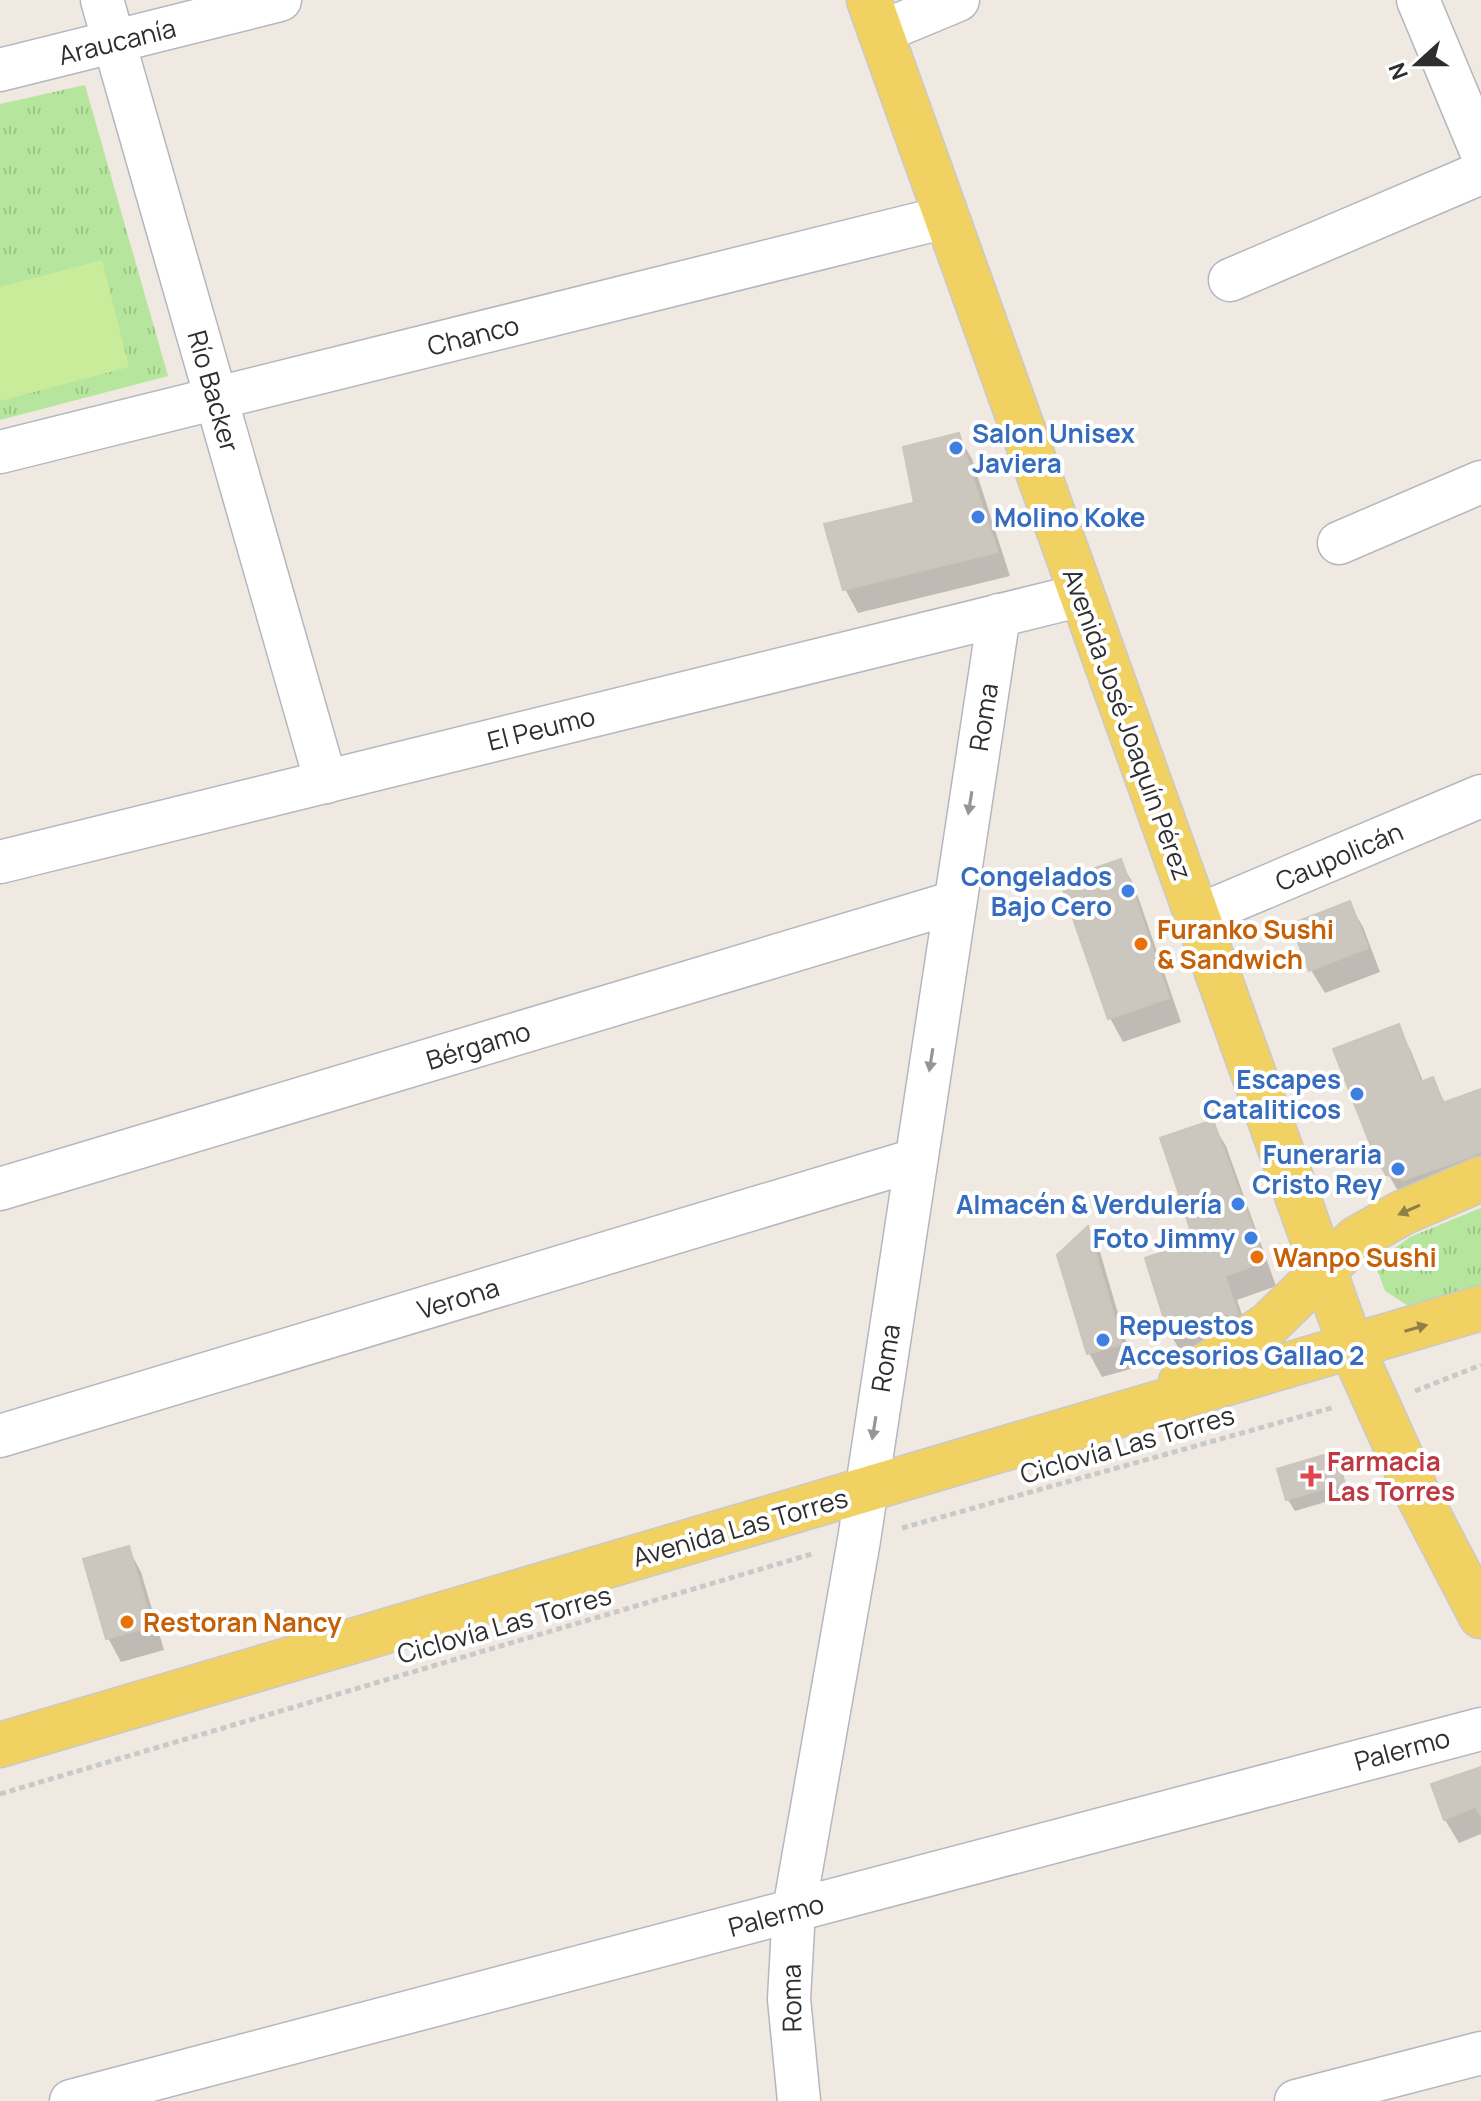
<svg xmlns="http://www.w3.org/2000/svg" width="1481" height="2101" font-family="Manrope,sans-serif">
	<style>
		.park { fill: url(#park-tufts) }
		.pitch { fill: #c9ec9a }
		.shadow { fill: #0003 }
		.building { fill: #cbc7bf; stroke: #cbc5ba; stroke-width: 2 }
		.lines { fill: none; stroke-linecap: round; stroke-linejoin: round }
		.minor-casing { stroke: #b4b7c1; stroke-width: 45 }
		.major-casing { stroke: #c9c9c9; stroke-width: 47 }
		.path { stroke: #c9c9c9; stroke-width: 5; stroke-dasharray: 6 4; stroke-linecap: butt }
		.minor { stroke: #fff; stroke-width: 42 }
		.major { stroke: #f2d163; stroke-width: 44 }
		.oneway { fill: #969696 }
		.oneway2 { fill: #908048 }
		.shop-dot { fill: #3f7fe0; stroke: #fff; stroke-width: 3 }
		.food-dot { fill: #e8710a; stroke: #fff; stroke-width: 3 }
		.health-dot { fill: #e0444e; stroke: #fff; stroke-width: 3 }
		.labels { text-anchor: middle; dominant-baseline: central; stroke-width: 8; stroke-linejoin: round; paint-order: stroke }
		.street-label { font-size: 26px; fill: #2e2e2e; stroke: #fff }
		.shop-label { font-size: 26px; font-weight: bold; fill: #366cbe; stroke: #fff; text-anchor: end }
		.food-label { font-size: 26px; font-weight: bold; fill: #c56008; stroke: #fff; text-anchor: start }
		.health-label { font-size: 26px; font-weight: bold; fill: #be3a42; stroke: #fff; text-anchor: start }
	</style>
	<defs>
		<pattern id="park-tufts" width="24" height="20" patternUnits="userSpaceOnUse" patternTransform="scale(2)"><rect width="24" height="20" fill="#b6e59e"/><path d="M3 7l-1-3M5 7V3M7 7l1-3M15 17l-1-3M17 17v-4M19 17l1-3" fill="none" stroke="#9dc588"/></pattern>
	</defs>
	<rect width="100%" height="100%" fill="#efe9e1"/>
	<!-- park -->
	<g class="park">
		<polygon points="85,85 168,376 0,420 0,104"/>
		<polygon points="1481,1208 1481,1288 1413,1309 1385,1291 1375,1263 1410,1237"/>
	</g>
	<!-- pitch -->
	<polygon class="pitch" points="102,260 129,367 0,401 0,287"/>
	<!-- shadow -->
	<g class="shadow">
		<polygon points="958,435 972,459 1010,576 858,613 845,589 916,504"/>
		<polygon points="1120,861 1134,885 1181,1022 1123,1042 1110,1018"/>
		<polygon points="1349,903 1363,927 1380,972 1325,993 1311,970"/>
		<polygon points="1398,1027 1411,1051 1424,1084 1432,1080 1446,1104 1481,1091 1481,1181 1402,1198 1376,1153"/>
		<polygon points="1212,1123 1226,1146 1276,1286 1237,1300 1250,1338 1184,1358 1171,1335 1147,1260 1198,1243"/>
		<polygon points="1087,1229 1100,1252 1134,1368 1102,1377 1089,1353"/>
		<polygon points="1336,1461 1343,1474 1349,1495 1295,1511 1288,1500 1280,1470"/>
		<polygon points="128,1548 141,1572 164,1650 121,1662 108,1638"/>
		<polygon points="1481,1769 1481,1834 1459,1843 1445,1820 1434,1785"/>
	</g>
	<!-- building -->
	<g class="building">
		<polygon points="959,433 976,488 914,503 903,447"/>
		<polygon points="976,488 998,552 843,590 824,524"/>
		<polygon points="1121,859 1138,906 1076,927 1060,880"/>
		<polygon points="1350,901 1368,948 1309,971 1291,924"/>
		<polygon points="1138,906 1169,998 1108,1019 1076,927"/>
		<polygon points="1399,1024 1421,1083 1356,1108 1333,1049"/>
		<polygon points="1433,1077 1451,1123 1374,1154 1356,1108"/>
		<polygon points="1481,1089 1481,1152 1464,1159 1442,1103"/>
		<polygon points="1213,1120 1230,1167 1176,1185 1160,1138"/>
		<polygon points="1451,1123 1464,1159 1404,1180 1386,1175 1374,1154"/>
		<polygon points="1230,1167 1247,1212 1191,1232 1176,1185"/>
		<polygon points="1247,1212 1264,1262 1209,1282 1191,1232"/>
		<polygon points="1088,1226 1122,1344 1087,1354 1057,1255"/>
		<polygon points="1195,1242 1209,1282 1225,1276 1238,1314 1201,1326 1176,1248"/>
		<polygon points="1176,1248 1201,1326 1169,1335 1145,1258"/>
		<polygon points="1327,1454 1337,1460 1344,1483 1286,1500 1277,1469"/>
		<polygon points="129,1546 152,1626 106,1639 83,1559"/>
		<polygon points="1481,1767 1481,1816 1475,1807 1444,1820 1431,1784"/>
	</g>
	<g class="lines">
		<!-- minor casing -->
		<g class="minor-casing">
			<g id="minor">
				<polyline points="102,0 326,782"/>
				<polyline points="1418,0 1481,151"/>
				<polyline points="881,32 958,0"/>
				<polyline points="0,70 280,0"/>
				<polyline points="1230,280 1481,173"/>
				<polyline points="0,452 946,217"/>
				<polyline points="1339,543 1481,482"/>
				<polyline points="0,862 1082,595"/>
				<polyline points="1197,916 1481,796"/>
				<polyline points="0,1189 955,902"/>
				<polyline points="0,1436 915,1160"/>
				<polyline points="71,2101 1481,1729"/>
				<polyline points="799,2101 789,1999 794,1910 859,1540 999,615"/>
				<polyline points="1296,2101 1481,2053"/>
			</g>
		</g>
		<!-- major casing -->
		<g class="major-casing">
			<g id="major">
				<polyline points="869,0 1351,1346 1418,1495 1481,1616"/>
				<polyline points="1181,1382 1268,1325 1356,1239 1402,1213 1481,1179"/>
				<polyline points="0,1745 1481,1308"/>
			</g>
		</g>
		<!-- path -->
		<g class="path">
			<polyline points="1415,1391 1481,1365"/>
			<polyline points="902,1528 1335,1407"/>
			<polyline points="0,1794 815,1553"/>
		</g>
		<!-- minor -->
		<use href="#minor" class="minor"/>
		<!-- major -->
		<use href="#major" class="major"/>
	</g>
	<!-- one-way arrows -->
	<defs><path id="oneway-solid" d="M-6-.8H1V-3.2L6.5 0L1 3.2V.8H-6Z" transform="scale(2)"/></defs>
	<g class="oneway">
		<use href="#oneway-solid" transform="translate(970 803) rotate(99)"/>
		<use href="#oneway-solid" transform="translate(931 1060) rotate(99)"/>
		<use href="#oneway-solid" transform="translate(874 1428) rotate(99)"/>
	</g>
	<g class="oneway2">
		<use href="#oneway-solid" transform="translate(1409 1210) rotate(156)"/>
		<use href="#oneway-solid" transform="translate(1416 1328) rotate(-16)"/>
	</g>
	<!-- markers -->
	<g class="shop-dot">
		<circle cx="956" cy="448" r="8"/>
		<circle cx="978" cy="517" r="8"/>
		<circle cx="1128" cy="891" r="8"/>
		<circle cx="1357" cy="1094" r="8"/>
		<circle cx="1398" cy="1169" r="8"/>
		<circle cx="1238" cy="1204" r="8"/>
		<circle cx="1251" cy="1238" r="8"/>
		<circle cx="1103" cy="1340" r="8"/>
	</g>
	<g class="food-dot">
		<circle cx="1141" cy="944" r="8"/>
		<circle cx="1257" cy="1257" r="8"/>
		<circle cx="127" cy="1622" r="8"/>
	</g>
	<path class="health-dot" d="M1307 1464h8v8h8v8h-8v8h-8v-8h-8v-8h8z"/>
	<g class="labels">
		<!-- street labels -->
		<g class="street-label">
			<text transform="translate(117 41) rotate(-14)">Araucanía</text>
			<text transform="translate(473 335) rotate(-14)">Chanco</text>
			<text transform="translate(214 391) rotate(74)">Río Backer</text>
			<text transform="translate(983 717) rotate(-81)">Roma</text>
			<text transform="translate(1128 724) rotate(70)">Avenida José Joaquín Pérez</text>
			<text transform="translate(541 728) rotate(-14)">El Peumo</text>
			<text transform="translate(1339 856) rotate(-23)">Caupolicán</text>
			<text transform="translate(478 1045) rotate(-17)">Bérgamo</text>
			<text transform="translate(458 1298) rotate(-17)">Verona</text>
			<text transform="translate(885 1358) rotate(-81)">Roma</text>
			<text transform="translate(1127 1444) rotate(-16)">Ciclovía Las Torres</text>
			<text transform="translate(740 1527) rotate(-16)">Avenida Las Torres</text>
			<text transform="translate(504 1624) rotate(-16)">Ciclovía Las Torres</text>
			<text transform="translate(1402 1749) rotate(-15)">Palermo</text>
			<text transform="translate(776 1915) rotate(-15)">Palermo</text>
			<text transform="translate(791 1998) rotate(-91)">Roma</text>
		</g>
		<!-- shop labels -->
		<g class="shop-label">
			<text x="972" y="433" text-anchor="start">Salon Unisex<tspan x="972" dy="30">Javiera</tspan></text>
			<text x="994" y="517" text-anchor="start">Molino Koke</text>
			<text x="1112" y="876">Congelados<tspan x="1112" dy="30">Bajo Cero</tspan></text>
			<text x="1341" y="1079">Escapes<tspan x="1341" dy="30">Cataliticos</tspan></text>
			<text x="1382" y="1154">Funeraria<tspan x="1382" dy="30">Cristo Rey</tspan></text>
			<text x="1222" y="1204">Almacén &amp; Verdulería</text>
			<text x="1235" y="1238">Foto Jimmy</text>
			<text x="1119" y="1325" text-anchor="start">Repuestos<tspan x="1119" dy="30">Accesorios Gallao 2</tspan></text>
		</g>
		<!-- food labels -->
		<g class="food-label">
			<text x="1157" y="929">Furanko Sushi<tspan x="1157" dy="30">&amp; Sandwich</tspan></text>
			<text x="1273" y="1257">Wanpo Sushi</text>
			<text x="143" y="1622">Restoran Nancy</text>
		</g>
		<!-- health labels -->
		<g class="health-label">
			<text x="1327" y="1461">Farmacia<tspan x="1327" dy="30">Las Torres</tspan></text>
		</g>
	</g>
	<!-- north arrow -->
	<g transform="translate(1417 64) rotate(249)" stroke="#ffffff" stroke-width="6" paint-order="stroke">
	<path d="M0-6L14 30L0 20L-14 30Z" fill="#2e2e2e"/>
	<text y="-12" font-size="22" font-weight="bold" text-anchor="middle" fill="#2e2e2e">N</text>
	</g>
</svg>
